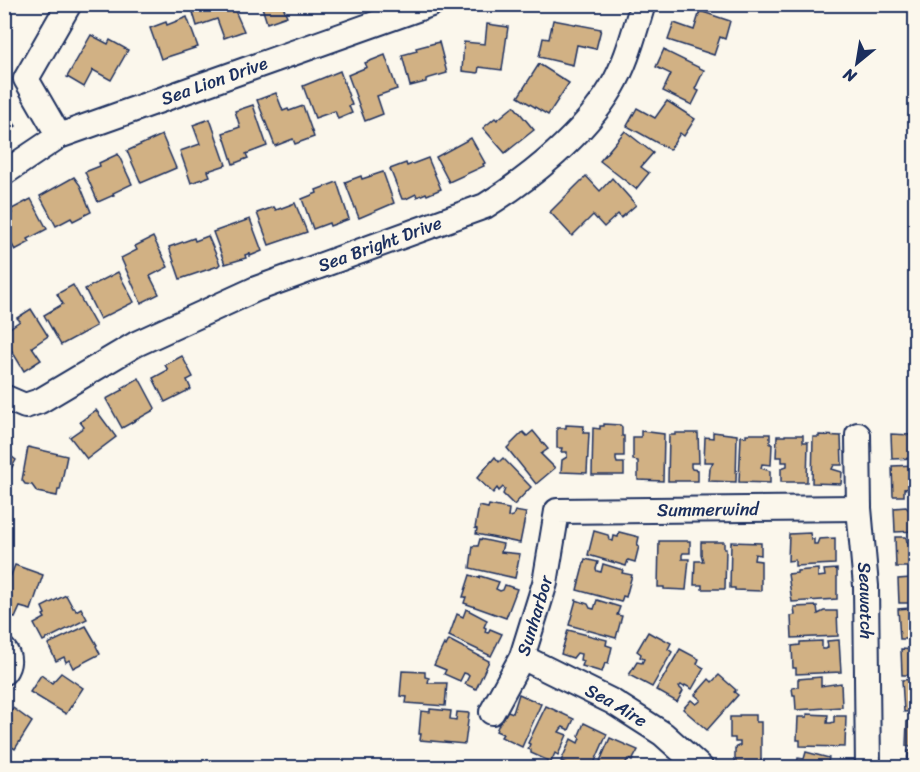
<svg xmlns="http://www.w3.org/2000/svg" width="920" height="772" font-family="Sriracha,sans-serif">
	<style>
		.building { fill: #d1b184; stroke: #1b2f5e; stroke-width: 1.5 }
		.lines { fill: none; stroke-linecap: round; stroke-linejoin: round }
		.minor-casing { stroke: #1b2f5e; stroke-width: 28 }
		.minor { stroke: #fbf7ec; stroke-width: 24 }
		.labels { text-anchor: middle; dominant-baseline: central; stroke-width: 4.5; stroke-linejoin: round; paint-order: stroke }
		.street-label { font-size: 18px; fill: #1b2f5e; stroke: #fbf7ec }
	</style>
	<rect width="100%" height="100%" fill="#fbf7ec"/>
	<filter id="ink" filterUnits="userSpaceOnUse"><feTurbulence type="fractalNoise" baseFrequency=".0167" numOctaves="2"/><feDisplacementMap in="SourceGraphic" scale="12" xChannelSelector="R" yChannelSelector="G"/><feConvolveMatrix kernelMatrix="1 2 1 2 8 2 1 2 1" color-interpolation-filters="sRGB"/></filter>
	<g filter="url(#ink)">
		<!-- building -->
		<g class="building">
			<polygon points="189,4 232,4 244,31 224,38 217,19 197,26 192,9 190,9"/>
			<polygon points="261,4 282,4 287,16 267,23"/>
			<polygon points="700,11 730,21 725,39 720,37 714,55 668,40 674,23 694,30"/>
			<polygon points="187,17 198,47 161,59 150,28 166,22 167,25"/>
			<polygon points="553,20 601,29 596,49 577,45 573,65 539,57 543,38 549,39"/>
			<polygon points="487,24 508,27 502,70 479,67 478,73 462,71 464,42 485,44"/>
			<polygon points="91,35 108,44 110,40 128,50 111,80 93,70 84,87 67,77"/>
			<polygon points="439,42 447,73 426,79 426,82 410,86 402,55 417,51 416,48"/>
			<polygon points="664,49 667,52 704,70 695,89 699,91 692,105 663,91 671,74 656,67"/>
			<polygon points="385,55 397,89 377,96 383,114 365,121 348,75 367,67 365,63"/>
			<polygon points="539,64 569,83 548,115 518,97"/>
			<polygon points="340,71 352,105 349,106 352,113 338,119 335,111 315,118 303,86"/>
			<polygon points="276,93 283,111 288,109 289,111 303,106 314,137 295,144 293,139 275,146 257,100"/>
			<polygon points="667,101 695,119 684,136 680,133 670,150 627,126 637,108 655,118"/>
			<polygon points="253,105 267,146 246,154 248,158 233,164 223,133 240,127 235,111"/>
			<polygon points="514,106 534,130 505,153 483,128 495,118 497,120"/>
			<polygon points="4,110 16,126 4,133"/>
			<polygon points="210,119 226,165 208,171 210,176 191,183 180,151 200,144 193,125"/>
			<polygon points="625,131 653,153 641,167 649,173 636,189 600,161"/>
			<polygon points="162,135 176,168 141,183 127,151"/>
			<polygon points="471,138 485,163 483,164 484,166 449,182 436,157"/>
			<polygon points="118,154 132,184 113,193 114,195 98,202 85,172 100,166 99,163"/>
			<polygon points="428,158 441,189 427,195 426,193 417,197 416,194 406,199 402,199 390,169 406,163 407,166"/>
			<polygon points="383,172 394,203 359,218 345,182 361,176 362,179"/>
			<polygon points="586,176 600,191 612,178 636,205 621,218 618,214 604,227 593,215 572,236 550,212"/>
			<polygon points="74,177 80,185 91,212 73,221 71,218 56,226 40,196"/>
			<polygon points="337,182 349,219 330,226 329,223 313,229 302,199 317,193 316,190"/>
			<polygon points="31,199 47,229 28,239 30,242 15,250 4,231 4,217 12,213 10,210"/>
			<polygon points="295,203 307,232 269,245 257,213 274,207 276,210"/>
			<polygon points="250,219 262,251 250,256 250,253 245,255 246,258 225,264 213,232"/>
			<polygon points="208,236 220,264 218,266 180,279 169,247 194,238 195,241"/>
			<polygon points="153,237 168,267 150,276 159,294 141,303 121,258 137,250 135,246"/>
			<polygon points="118,272 134,302 100,319 85,289"/>
			<polygon points="73,285 96,326 61,345 44,315 63,304 57,294"/>
			<polygon points="31,309 48,336 32,347 41,360 24,371 4,338 4,332 20,321 17,318"/>
			<polygon points="182,356 193,377 187,380 191,389 165,402 153,378 168,370 165,365"/>
			<polygon points="139,378 155,408 154,410 122,428 106,399 123,390 122,388"/>
			<polygon points="96,410 116,437 87,459 70,437 84,427 80,422"/>
			<polygon points="604,424 620,425 622,427 622,436 624,436 624,456 616,456 616,460 617,463 624,463 624,475 592,475 593,428 600,429 600,426 604,426"/>
			<polygon points="566,425 584,426 583,433 589,433 587,473 561,472 562,460 567,457 567,452 561,452 562,448 557,448 557,428 566,428"/>
			<polygon points="911,427 916,427 916,458 892,459 891,434 911,435"/>
			<polygon points="533,431 548,449 541,454 555,468 536,484 507,448 523,432 527,436"/>
			<polygon points="641,431 664,434 663,481 638,480 638,461 633,460 633,437 641,437"/>
			<polygon points="713,432 737,435 736,482 709,481 710,468 713,462 704,462 705,437 713,438"/>
			<polygon points="675,433 698,433 699,463 691,463 691,467 692,469 698,470 698,481 668,481 669,435 675,435"/>
			<polygon points="746,434 770,434 770,444 772,444 771,465 762,464 761,468 770,471 770,483 739,482 741,436 746,437"/>
			<polygon points="785,435 803,435 803,442 808,442 807,482 781,482 781,468 787,466 787,462 782,462 782,457 776,457 777,436 785,436"/>
			<polygon points="819,435 841,436 842,465 834,465 832,469 842,472 841,484 812,483 813,437 819,437"/>
			<polygon points="28,447 67,456 60,490 58,490 57,496 37,492 32,485 25,484 22,480"/>
			<polygon points="4,451 16,460 4,481"/>
			<polygon points="495,457 499,462 503,458 531,487 514,505 503,494 505,489 503,487 499,491 497,488 493,493 477,478"/>
			<polygon points="916,465 916,496 912,496 911,488 904,489 904,496 893,496 892,466"/>
			<polygon points="913,501 916,501 916,531 895,532 894,508 906,507 909,510 914,510"/>
			<polygon points="489,505 509,509 508,517 513,516 515,511 526,513 520,543 476,534 477,529 475,528 479,506 488,508"/>
			<polygon points="594,531 608,535 609,540 613,541 614,536 618,537 619,532 639,537 637,546 639,546 635,562 628,560 626,566 588,555"/>
			<polygon points="810,533 811,539 814,539 814,544 817,544 819,539 835,538 835,564 795,566 795,560 788,561 789,534"/>
			<polygon points="913,535 916,535 916,567 896,567 895,537 906,537 907,542 914,544"/>
			<polygon points="480,539 503,544 501,552 520,554 515,578 470,568 473,546 478,546"/>
			<polygon points="659,541 690,541 690,553 683,553 682,555 682,559 689,559 686,590 664,589 664,587 658,587"/>
			<polygon points="701,542 724,542 724,549 726,549 725,589 702,589 702,585 694,585 695,561 703,561 701,554"/>
			<polygon points="731,542 761,543 761,555 755,554 754,560 761,561 761,591 735,590 735,588 730,588"/>
			<polygon points="585,559 598,562 596,569 597,571 601,572 603,564 623,570 622,573 632,575 626,597 623,596 621,602 577,590"/>
			<polygon points="15,565 43,575 31,610 20,607 15,618 4,615 4,593"/>
			<polygon points="818,569 818,577 825,576 824,570 837,569 837,599 792,602 788,574 797,573 797,571"/>
			<polygon points="470,575 479,578 480,576 499,582 496,589 500,591 503,590 505,585 517,589 506,618 464,603 466,597 463,597"/>
			<polygon points="911,578 916,580 916,603 899,603 898,579"/>
			<polygon points="66,595 73,608 75,608 76,611 81,608 87,619 43,641 34,624 45,618 43,615 45,614 42,607"/>
			<polygon points="576,600 588,604 590,608 594,609 597,600 620,607 617,615 622,616 616,638 569,625"/>
			<polygon points="817,606 818,614 824,611 837,611 838,636 792,638 791,616 795,615 794,607"/>
			<polygon points="910,608 910,614 916,615 916,639 900,639 898,609"/>
			<polygon points="466,609 487,620 484,627 486,628 485,632 488,633 490,629 502,634 491,656 449,636 457,614 463,617"/>
			<polygon points="86,626 97,645 96,646 100,654 73,668 69,660 66,662 64,657 56,661 48,644"/>
			<polygon points="568,630 607,640 606,645 612,647 608,664 605,663 602,672 582,666 584,661 580,660 581,654 577,653 573,658 561,654"/>
			<polygon points="648,632 655,636 656,635 671,643 668,649 672,652 652,687 629,675 637,662 642,663 644,659 640,657 641,654 637,651"/>
			<polygon points="449,640 489,661 476,689 465,684 469,676 467,674 464,673 460,681 444,674 446,670 434,665 444,644 446,646"/>
			<polygon points="839,640 841,672 796,674 796,668 793,668 792,646 800,645 800,642 822,641 822,649 826,649 828,647 827,641"/>
			<polygon points="680,649 699,659 697,664 704,668 692,689 685,685 684,687 681,685 679,687 683,691 677,702 656,690"/>
			<polygon points="901,649 916,650 916,675 902,675"/>
			<polygon points="402,671 425,672 425,677 429,678 428,683 447,683 445,706 406,703 407,697 400,696"/>
			<polygon points="61,673 83,688 66,714 30,692 41,675 52,683"/>
			<polygon points="719,675 736,690 734,692 738,695 707,730 683,709 691,700 696,704 698,703 701,700 695,695 709,679 712,682"/>
			<polygon points="821,677 821,686 841,683 842,707 796,710 795,695 793,695 792,688 798,687 798,679"/>
			<polygon points="915,679 916,711 904,712 902,680"/>
			<polygon points="519,694 541,704 522,747 501,737 503,734 496,731 505,710 513,713"/>
			<polygon points="546,706 574,719 569,730 563,727 561,729 559,732 567,735 558,755 555,753 551,762 531,753 531,750 528,749 530,744 528,743"/>
			<polygon points="13,708 32,722 15,749 4,742 4,714 8,716"/>
			<polygon points="430,709 451,711 450,719 456,720 457,712 469,713 465,744 420,740 421,734 419,734 421,711 430,712"/>
			<polygon points="807,714 828,715 827,723 831,723 834,722 834,716 846,716 845,747 800,746 800,740 797,740 798,717 807,717"/>
			<polygon points="739,715 756,715 756,722 761,722 761,762 735,763 735,749 738,746 740,746 740,742 735,742 735,738 730,738 730,717 739,717"/>
			<polygon points="907,721 916,721 916,746 906,746"/>
			<polygon points="584,723 607,734 592,768 568,768 568,764 561,761 571,739 578,743 580,738 579,735"/>
			<polygon points="610,738 638,750 632,761 628,759 625,764 631,768 597,768"/>
			<polygon points="908,751 916,751 916,768 907,768"/>
			<polygon points="806,752 829,758 827,765 839,768 796,768 798,758 804,759"/>
		</g>
		<g class="lines">
			<!-- minor casing -->
			<g class="minor-casing">
				<g id="minor">
					<polyline points="59,136 26,79 69,4"/>
					<path id="s1" d="M 4,173 L 59,136 L 431,4"/>
					<path id="s2" d="M 4,397 L 25,406 L 40,401 L 136,344 L 256,289 L 485,206 C 532,177 584,134 612,87 C 627,62 634,32 643,4"/>
					<path id="s3" d="M 858,435 L 859,508 L 866,586 L 868,768"/>
					<path d="M 4,650 C 10,657 9,665 4,672"/>
					<path id="s4" d="M 522,657 L 613,702 L 663,734 L 701,768"/>
					<path id="s5" d="M 492,712 L 522,657 L 545,583 L 557,511 L 859,508"/>
				</g>
			</g>
			<!-- minor -->
			<use href="#minor" class="minor"/>
		</g>
	</g>
	<g class="labels">
		<!-- street labels -->
		<g class="street-label">
			<text stroke="none"><textPath href="#s1" startOffset="231">Sea Lion Drive</textPath></text>
			<text stroke="none"><textPath href="#s2" startOffset="414">Sea Bright Drive</textPath></text>
			<text stroke="none"><textPath href="#s5" startOffset="364">Summerwind</textPath></text>
			<text stroke="none"><textPath href="#s3" startOffset="166">Seawatch</textPath></text>
			<text stroke="none"><textPath href="#s5" startOffset="106">Sunharbor</textPath></text>
			<text stroke="none"><textPath href="#s4" startOffset="106">Sea Aire</textPath></text>
		</g>
	</g>
	<!-- margin -->
	<rect width="920" height="772" fill="none" stroke="#fbf7ec" stroke-width="24"/>
	<rect x="12" y="12" width="896" height="748" fill="none" stroke="#1b2f5e" stroke-width="2" filter="url(#ink)"/>
	<!-- north arrow -->
	<g transform="translate(857 63) rotate(210)" stroke="#fbf7ec" stroke-width="4.5" paint-order="stroke">
	<path d="M0-4.5L10 22L0 15L-10 22Z" fill="#1b2f5e"/>
	<text y="-9" font-size="16" font-weight="bold" text-anchor="middle" fill="#1b2f5e">N</text>
	</g>
</svg>
